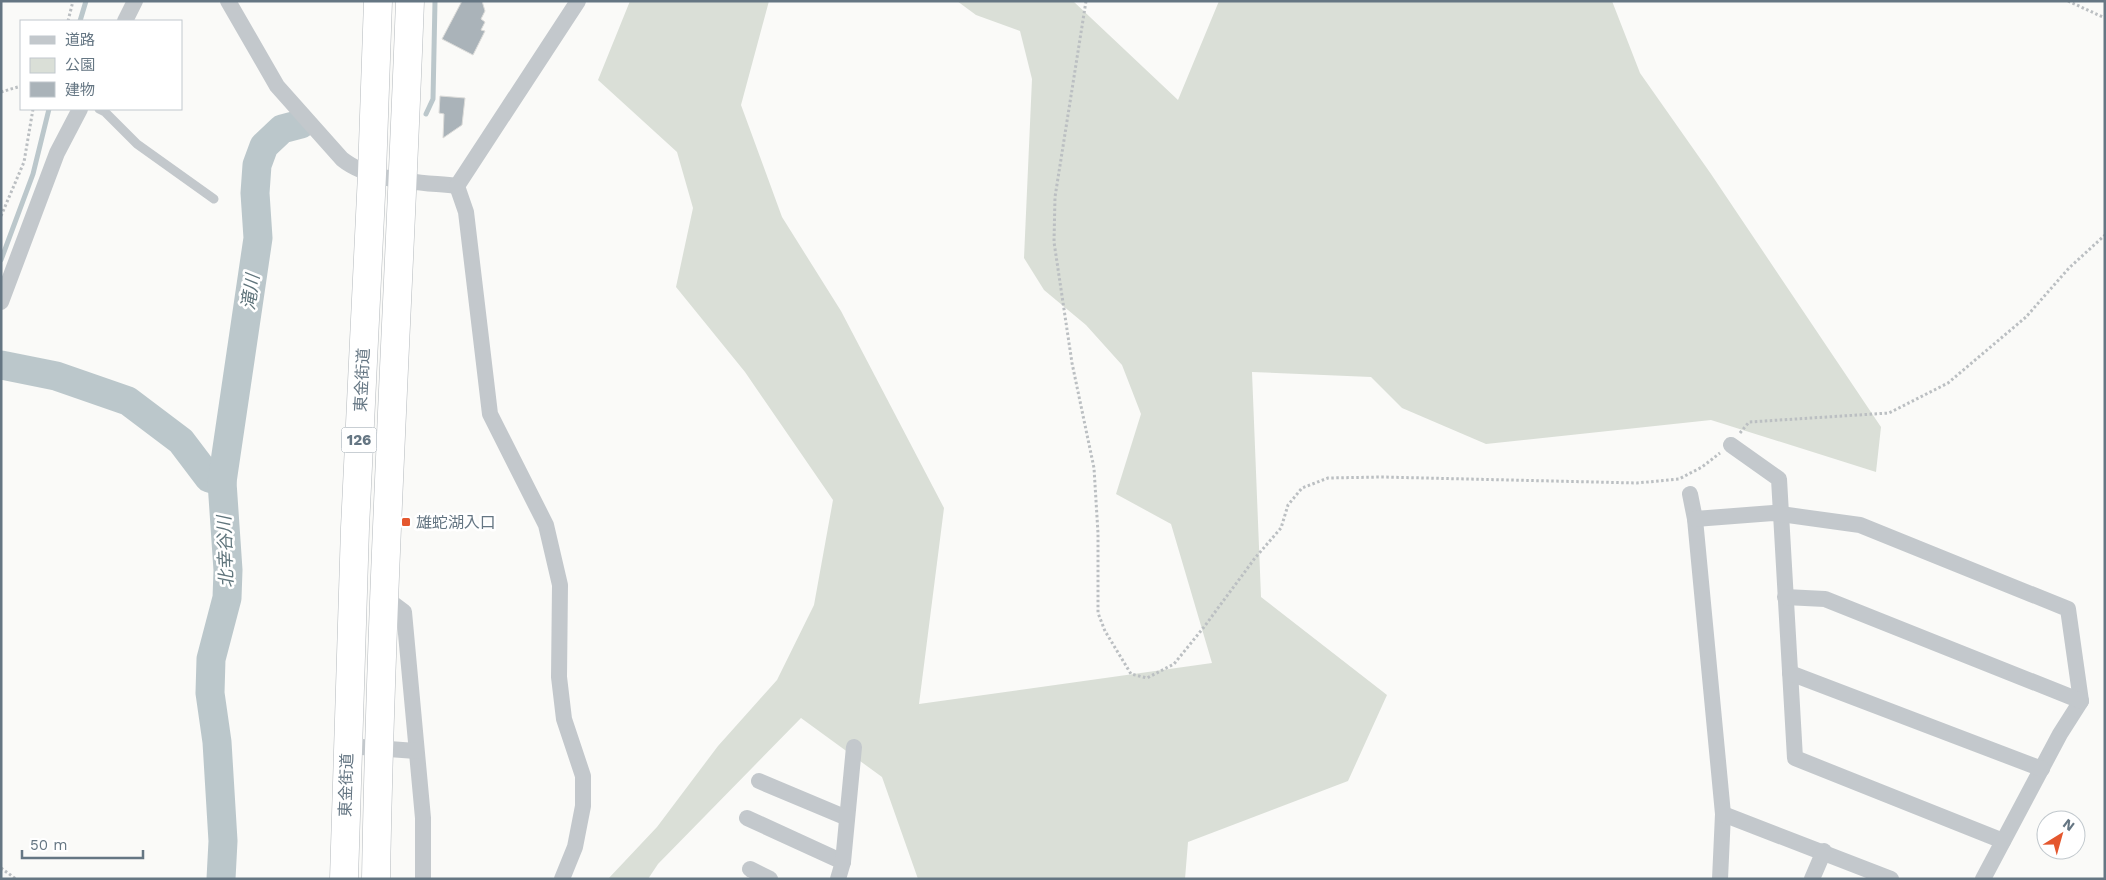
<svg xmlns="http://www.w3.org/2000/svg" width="2106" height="880" font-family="'Work Sans','Noto Sans JP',sans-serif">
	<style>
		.green { fill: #dadfd7 }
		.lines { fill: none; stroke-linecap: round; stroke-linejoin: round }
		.stream { stroke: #bbc7cb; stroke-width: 5 }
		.river { stroke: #bbc7cb; stroke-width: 29 }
		.building { fill: #aab3b9; stroke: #dcdcda }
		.trunk-casing { stroke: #b4b9bd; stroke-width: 29 }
		.path { stroke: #bbbfc2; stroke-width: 3; stroke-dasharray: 2.5 2.5; stroke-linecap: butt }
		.service { stroke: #c3c8cc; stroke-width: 9 }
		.minor { stroke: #c3c8cc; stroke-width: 16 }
		.trunk { stroke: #fff; stroke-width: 28 }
		.poi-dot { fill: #e4572e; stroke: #fff; stroke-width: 2 }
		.labels { text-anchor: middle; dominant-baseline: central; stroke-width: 5; stroke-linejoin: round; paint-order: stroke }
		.shield { fill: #fff; stroke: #939fa8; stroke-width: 1 }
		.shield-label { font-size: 15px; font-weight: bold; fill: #657683 }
		.street-label { font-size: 16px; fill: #657683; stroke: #fff }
		.poi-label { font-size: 16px; fill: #657683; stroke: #fff; text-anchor: start }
		.water-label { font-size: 18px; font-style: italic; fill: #60757c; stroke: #fff }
	</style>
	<rect width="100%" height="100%" fill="#fafaf8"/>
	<!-- green -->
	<polygon class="green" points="630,1 769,1 741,105 782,217 841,311 944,508 919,704 1212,663 1171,524 1116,494 1141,414 1122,365 1086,325 1044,290 1024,258 1032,79 1020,31 976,15 957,1 1073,1 1178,100 1219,1 1612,1 1640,73 1711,174 1881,427 1876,472 1711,420 1486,444 1402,408 1371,377 1252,372 1261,597 1387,695 1348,781 1188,842 1185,879 918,879 882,777 801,718 658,864 648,879 608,879 657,827 718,746 777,680 814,605 833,500 745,372 676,287 693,208 677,152 598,80"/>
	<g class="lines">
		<!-- stream -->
		<g class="stream">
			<polyline points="80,21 86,1"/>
			<polyline points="426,114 433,99 435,1"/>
			<polyline points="1,260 33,174 49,109"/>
		</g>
		<!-- river -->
		<g class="river">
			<polyline points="1,365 56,376 128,401 181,441 209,478 222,482"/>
			<polyline points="221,879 223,841 217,742 210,693 211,659 227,598 228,570 222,482 258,238 255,193 257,165 264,146 282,129 301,124"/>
		</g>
	</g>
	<!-- building -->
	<g class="building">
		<polygon points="462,1 482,1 485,11 481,19 485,22 481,30 485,31 473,55 442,39"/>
		<polygon points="440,96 465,98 462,125 443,138 444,114 439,113"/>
	</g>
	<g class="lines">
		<!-- trunk casing -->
		<g class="trunk-casing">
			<g id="trunk">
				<polyline points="344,879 355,528 372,174 378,1"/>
				<path d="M 376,879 C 381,586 399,294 410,1"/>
			</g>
		</g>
		<!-- path -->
		<g class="path">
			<polyline points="1086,1 1055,197 1054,242 1072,363 1094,468 1098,533 1098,613 1105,631 1131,674 1147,678 1174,664 1204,627 1255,558 1281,528 1288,505 1302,488 1328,478 1382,477 1637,483 1679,479 1702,467 1720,453"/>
			<polyline points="2068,1 2105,18"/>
			<polyline points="68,21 73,1"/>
			<polyline points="1,92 21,86"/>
			<polyline points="1,216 24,162 33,109"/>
			<polyline points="1740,433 1749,422 1889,413 1948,383 2026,317 2069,268 2105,235"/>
			<polyline points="1,868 16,879"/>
		</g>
		<!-- service -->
		<polyline class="service" points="99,109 105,112 137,144 214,199"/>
		<!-- minor -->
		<g class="minor">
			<path d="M 228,1 L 277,86 L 342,159 C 370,182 422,182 457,186"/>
			<polyline points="125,21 135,1"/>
			<polyline points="457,186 466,212 490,414 546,525 560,585 559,677 564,719 583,776 583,806 575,847 562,879"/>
			<polyline points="457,186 578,1"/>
			<polyline points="1,302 57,153 80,109"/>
			<polyline points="1731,445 1779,479 1795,758 2003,841"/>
			<polyline points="1690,494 1695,519 1723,814 1720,879"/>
			<polyline points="1695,519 1773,513 1860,525 2068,609 2081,701 2060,734 1983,879"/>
			<polyline points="384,597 404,612 423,818 423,879"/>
			<polyline points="1785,597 1825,599 2081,701"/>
			<polyline points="1790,673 2042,769"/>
			<polyline points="348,746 416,751"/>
			<polyline points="759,781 847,818"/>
			<polyline points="1723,814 1891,879"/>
			<polyline points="747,818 843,862"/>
			<polyline points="750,869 770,879"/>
			<polyline points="838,879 843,862 854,747"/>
			<polyline points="1812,879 1824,851"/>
		</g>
		<!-- trunk -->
		<use href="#trunk" class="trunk"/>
	</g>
	<!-- markers -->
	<rect class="poi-dot" x="401" y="517" width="10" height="10" rx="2.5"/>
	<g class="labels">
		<!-- shield labels -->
		<rect class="shield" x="341.5" y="427.5" width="35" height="25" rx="4"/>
		<g class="shield-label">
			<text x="359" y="440">126</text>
		</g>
		<!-- street labels -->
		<g class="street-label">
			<text transform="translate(362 380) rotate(-87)">東金街道</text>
			<text transform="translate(346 785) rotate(-88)">東金街道</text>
		</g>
		<!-- poi labels -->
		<g class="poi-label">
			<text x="416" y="522">雄蛇湖入口</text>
		</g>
		<!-- water labels -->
		<g class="water-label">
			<text transform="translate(250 292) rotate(-82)">滝川</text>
			<text transform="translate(225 552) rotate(-92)">北幸谷川</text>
		</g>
	</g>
	<!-- border -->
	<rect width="2106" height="880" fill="none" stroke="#657683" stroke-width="5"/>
	<!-- legend -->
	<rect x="20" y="20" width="162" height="90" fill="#ffffff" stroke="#c1c8cd"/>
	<rect x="30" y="36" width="25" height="8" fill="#c3c8cc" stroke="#c1c8cd"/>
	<text x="65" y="45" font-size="15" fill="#657683">道路</text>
	<rect x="30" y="58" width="25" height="15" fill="#dadfd7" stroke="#c1c8cd"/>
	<text x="65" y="70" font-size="15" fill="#657683">公園</text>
	<rect x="30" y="82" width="25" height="15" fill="#aab3b9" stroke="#c1c8cd"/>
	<text x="65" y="95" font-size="15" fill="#657683">建物</text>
	<!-- north arrow -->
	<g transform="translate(2061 835) rotate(37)"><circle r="24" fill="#ffffff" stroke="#c1c8cd"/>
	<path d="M0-4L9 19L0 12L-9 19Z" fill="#e4572e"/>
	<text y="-8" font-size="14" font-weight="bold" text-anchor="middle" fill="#657683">N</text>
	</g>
	<!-- scale -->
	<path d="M22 850v8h121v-8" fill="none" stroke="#657683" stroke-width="2.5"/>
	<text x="30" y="850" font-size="15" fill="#657683" stroke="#ffffff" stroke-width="4" paint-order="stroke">50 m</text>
</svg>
